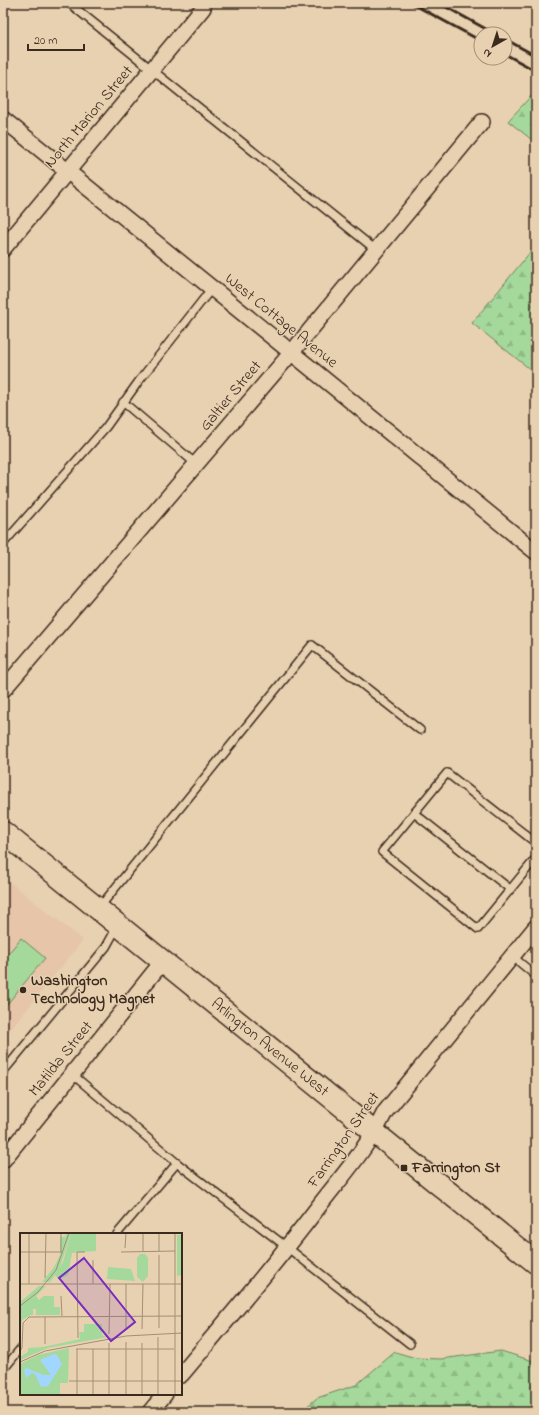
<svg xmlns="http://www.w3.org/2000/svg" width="539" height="1415" font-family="'Indie Flower',sans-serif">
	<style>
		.built { fill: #e6c5a9 }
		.forest { fill: url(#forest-firs); stroke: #70825c }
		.green { fill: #a5d99b; stroke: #70825c }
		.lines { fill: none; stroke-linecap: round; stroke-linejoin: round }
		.lane-casing { stroke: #3b2a1e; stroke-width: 10 }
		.street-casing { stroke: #3b2a1e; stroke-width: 18 }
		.secondary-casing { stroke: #3b2a1e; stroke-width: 24 }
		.lane { stroke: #e8d1b1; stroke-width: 7 }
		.street { stroke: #e8d1b1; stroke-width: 15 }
		.secondary { stroke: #e8d1b1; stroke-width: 21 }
		.rail { stroke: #3b2a1e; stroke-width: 3 }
		.poi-dot { fill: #3b2a1e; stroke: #e8d1b1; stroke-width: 1.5 }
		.labels { text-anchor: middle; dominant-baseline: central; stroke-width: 3; stroke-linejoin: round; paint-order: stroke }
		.street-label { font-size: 16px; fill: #3b2a1e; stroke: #e8d1b1 }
		.poi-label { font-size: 16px; font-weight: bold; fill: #3b2a1e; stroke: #e8d1b1; text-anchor: start }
		.inset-road { fill: none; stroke: #a38e76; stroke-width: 1 }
		.view { fill: #7b2cbf; fill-opacity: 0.15; stroke: #7b2cbf; stroke-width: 2 }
		.inset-edge { fill: none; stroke: #3b2a1e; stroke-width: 2 }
	</style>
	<defs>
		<pattern id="forest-firs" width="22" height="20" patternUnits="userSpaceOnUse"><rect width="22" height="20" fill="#a5d99b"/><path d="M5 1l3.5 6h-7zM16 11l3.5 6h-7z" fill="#8fba85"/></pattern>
	</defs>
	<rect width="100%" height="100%" fill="#e8d1b1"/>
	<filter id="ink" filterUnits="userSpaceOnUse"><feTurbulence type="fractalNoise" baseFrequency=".025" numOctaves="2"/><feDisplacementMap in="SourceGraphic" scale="8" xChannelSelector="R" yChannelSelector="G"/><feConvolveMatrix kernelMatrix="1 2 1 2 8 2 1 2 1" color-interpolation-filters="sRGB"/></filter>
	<g filter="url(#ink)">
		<!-- built -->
		<polygon class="built" points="3,877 83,940 3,1039"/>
		<!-- forest -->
		<g class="forest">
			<polygon points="532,95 536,97 536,143 508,121"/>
			<polygon points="536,245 536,374 472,323"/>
			<polygon points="501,1351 536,1362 536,1412 300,1412 317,1398 356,1385 395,1352 416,1358 441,1359"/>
		</g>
		<!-- green -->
		<polygon class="green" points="21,938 45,958 3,1009 3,960"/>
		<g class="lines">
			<!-- lane casing -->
			<g class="lane-casing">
				<g id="lane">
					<polyline points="69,3 376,250"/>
					<polyline points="123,402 196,464"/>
					<polyline points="3,544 106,427 139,381 212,288"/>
					<polyline points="414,813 510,889"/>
					<polyline points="536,843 447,773 382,852 478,929 536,858"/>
					<polyline points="99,908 312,645 420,730"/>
					<polyline points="512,956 536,976"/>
					<polyline points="3,1072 106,947 117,927"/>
					<polyline points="72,1074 177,1163 288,1248 410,1344"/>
					<polyline points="117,1234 177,1163"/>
					<polyline points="3,1370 21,1348"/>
				</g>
			</g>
			<!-- street casing -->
			<g class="street-casing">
				<g id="street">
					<polyline points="3,119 308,366 536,552"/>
					<polyline points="3,249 203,8"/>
					<polyline points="3,690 292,352 482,122"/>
					<polyline points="3,1160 163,961"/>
					<path d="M 181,1375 C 228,1319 275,1264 319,1206 C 343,1175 368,1147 385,1112 L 536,927"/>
					<polyline points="150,1412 165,1394"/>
				</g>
			</g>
			<!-- secondary casing -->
			<g class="secondary-casing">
				<g id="secondary">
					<path id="s1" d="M 3,832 L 536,1263"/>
				</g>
			</g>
			<!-- lane -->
			<use href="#lane" class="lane"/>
			<!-- street -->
			<use href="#street" class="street"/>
			<!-- secondary -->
			<use href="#secondary" class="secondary"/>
			<!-- rail -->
			<g class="rail">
				<polyline points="411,3 481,41"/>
				<polyline points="439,3 495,34"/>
				<polyline points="505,39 536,56"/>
				<polyline points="505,54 536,71"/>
			</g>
		</g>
	</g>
	<!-- markers -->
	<g class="poi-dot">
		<circle cx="23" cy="990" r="4"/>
		<rect x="400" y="1164" width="8" height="8" rx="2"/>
	</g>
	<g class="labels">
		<!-- street labels -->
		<g class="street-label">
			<text transform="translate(89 117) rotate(-50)">North Marion Street</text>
			<text transform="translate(281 321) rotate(39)">West Cottage Avenue</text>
			<text transform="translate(231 396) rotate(-50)">Galtier Street</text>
			<text stroke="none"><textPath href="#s1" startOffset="343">Arlington Avenue West</textPath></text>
			<text transform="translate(61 1059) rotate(-51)">Matilda Street</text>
			<text transform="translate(344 1140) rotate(-55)">Farrington Street</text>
		</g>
		<!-- poi labels -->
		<g class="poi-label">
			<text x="31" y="981">Washington<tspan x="31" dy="18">Technology Magnet</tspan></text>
			<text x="412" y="1168">Farrington St</text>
		</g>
	</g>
	<!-- overview -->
	<g transform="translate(20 1233)">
		<rect width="162" height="162" fill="#e8d1b1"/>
		<path d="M 51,0 L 76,0 L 76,18 L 52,20 L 48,42 L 39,47 L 35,42 L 43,29 ZM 16,63 L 19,67 L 24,63 L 34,63 L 34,74 L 40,74 L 40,82 L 16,82 L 16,76 L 13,76 L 13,82 L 8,82 L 2,87 L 0,99 L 0,76 ZM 64,91 L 82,91 L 82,102 L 88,104 L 28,115 L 0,127 L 0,124 L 8,119 L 8,115 L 23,114 L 60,106 L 59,99 L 64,99 Z" fill="#a5d99b"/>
		<path d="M 46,0 L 51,0 L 39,37 L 30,49 L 22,49 L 34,34 L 40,22 L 40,4 L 45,4 ZM 157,2 L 162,2 L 162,42 L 157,43 ZM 120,21 L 125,21 L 128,25 L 128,43 L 123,49 L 117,44 L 117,25 ZM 88,34 L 111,36 L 115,48 L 87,46 ZM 19,53 L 26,53 L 16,63 L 20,72 L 11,77 L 11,82 L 0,88 L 0,69 ZM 49,115 L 48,150 L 40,150 L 40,162 L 0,162 L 0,131 L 18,122 Z" fill="#a5d99b"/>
		<path d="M 34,121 L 37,122 L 42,131 L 28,153 L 21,154 L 15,141 L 12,140 L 6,145 L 4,137 L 6,135 L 24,142 L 31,142 L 20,127 Z" fill="#a0d6ff"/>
		<path class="inset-road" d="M 123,0 L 123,19M 139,0 L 139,18M 105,15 L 106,0M 0,19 L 43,19M 41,19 L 41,0M 101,19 L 155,18M 139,22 L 139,95M 73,27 L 73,51M 25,45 L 26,0M 0,51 L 162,51M 9,51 L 9,0M 41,63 L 42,83M 0,73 L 18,59 L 36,37 L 49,0M 106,96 L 106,51M 122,96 L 123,51M 89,101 L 90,51M 58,105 L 57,19 L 65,19M 25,111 L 25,84M 56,116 L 154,116M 0,118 L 2,115 L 3,90 L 9,84 L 162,83M 0,129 L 25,118 L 106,103 L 162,100M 49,148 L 162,148M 57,162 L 57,116M 73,162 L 73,116M 89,162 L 89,110M 106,162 L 106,109M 122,162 L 122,110M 138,162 L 138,104M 155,162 L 155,0"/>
		<path class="view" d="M 64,25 L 115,89 L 91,108 L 39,45 Z"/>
		<rect width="162" height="162" class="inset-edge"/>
	</g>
	<!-- margin -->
	<rect width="539" height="1415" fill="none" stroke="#e8d1b1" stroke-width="16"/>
	<rect x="8" y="8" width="523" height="1399" fill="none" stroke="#3b2a1e" stroke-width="1.5" filter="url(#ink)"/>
	<!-- north arrow -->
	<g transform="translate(493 46) rotate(219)"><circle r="19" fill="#e8d1b1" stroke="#a38e76"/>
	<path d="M0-3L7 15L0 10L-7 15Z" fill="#3b2a1e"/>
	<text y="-6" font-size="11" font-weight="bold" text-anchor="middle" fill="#3b2a1e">N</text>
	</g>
	<!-- scale -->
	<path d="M28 44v6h56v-6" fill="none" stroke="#3b2a1e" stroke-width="2"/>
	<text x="34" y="44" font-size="12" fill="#3b2a1e" stroke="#e8d1b1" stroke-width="3" paint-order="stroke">20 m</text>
</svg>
